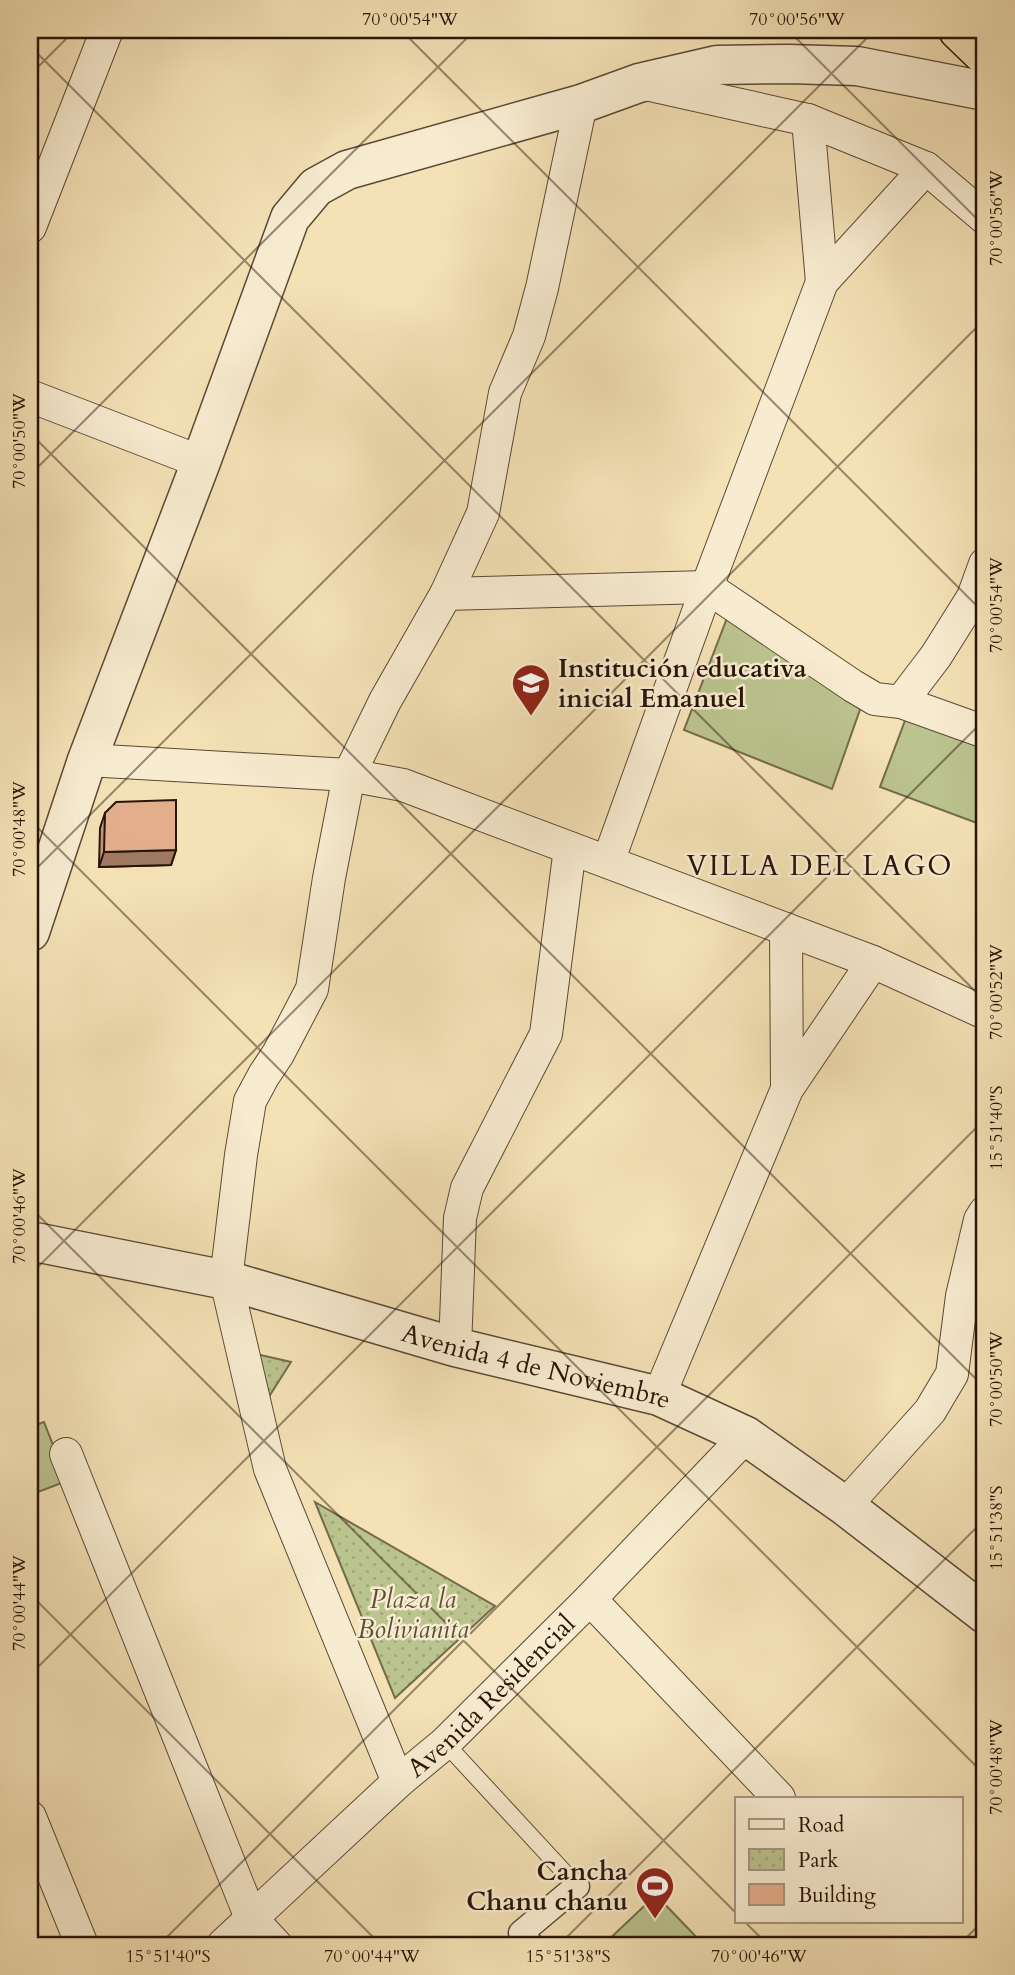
<svg xmlns="http://www.w3.org/2000/svg" width="1015" height="1975" font-family="Cardo,serif">
	<style>
		.park { fill: url(#park-dots); stroke: #726c4b; stroke-width: 2 }
		.pitch { fill: #bbc38e; stroke: #726c4b; stroke-width: 2 }
		.lines { fill: none; stroke-linecap: round; stroke-linejoin: round }
		.service-casing { stroke: #5b4834; stroke-width: 18 }
		.pedestrian-casing { stroke: #5b4834; stroke-width: 27 }
		.minor-casing { stroke: #5b4834; stroke-width: 34 }
		.tertiary-casing { stroke: #5b4834; stroke-width: 41 }
		.trunk-casing { stroke: #281408; stroke-width: 41 }
		.service { stroke: #f8ecd0; stroke-width: 16 }
		.pedestrian { stroke: #f8ecd0; stroke-width: 24 }
		.minor { stroke: #f8ecd0; stroke-width: 32 }
		.tertiary { stroke: #f8ecd0; stroke-width: 38 }
		.trunk { stroke: #f4e2b6; stroke-width: 38 }
		.wall { fill: #c39678; stroke: #281408; stroke-width: 2 }
		.shaded-wall { fill: #9f7a62; stroke: #281408; stroke-width: 2 }
		.building { fill: #e3ae8c; stroke: #281408; stroke-width: 2 }
		.ticks { fill: none; stroke: #281408; stroke-width: 2; stroke-opacity: 0.45 }
		.labels { text-anchor: middle; dominant-baseline: central; stroke-width: 5; stroke-linejoin: round; paint-order: stroke }
		.poi-label { font-size: 26px; font-weight: bold; fill: #281408; stroke: #f8ecd0; text-anchor: start }
		.street-label { font-size: 26px; fill: #281408; stroke: #f8ecd0 }
		.park-label { font-size: 26px; font-style: italic; fill: #5b5137; stroke: #f8ecd0 }
		.neighbourhood-label { font-size: 28px; letter-spacing: 2px; fill: #281408; stroke: #f8ecd0 }
		.neatline { fill: none; stroke: #281408; stroke-width: 2.5 }
		.ticks-label { font-size: 18px; text-anchor: middle; fill: #281408 }
	</style>
	<defs>
		<pattern id="park-dots" width="8" height="8" patternUnits="userSpaceOnUse" patternTransform="scale(1.75)"><rect width="8" height="8" fill="#bbc38e"/><path d="M2 2h.1M6 6h.1" fill="none" stroke="#a1a779" stroke-width="1.8" stroke-linecap="round"/></pattern>
	</defs>
	<rect width="100%" height="100%" fill="#f4e2b6"/>
	<filter id="stains"><feTurbulence type="fractalNoise" baseFrequency=".00286" numOctaves="4"/><feColorMatrix values="0 0 0 0 .2 0 0 0 0 .09 0 0 0 0 .02 0 0 0 .5 -.17"/></filter>
	<radialGradient id="worn" r=".72"><stop offset=".6" stop-color="#630" stop-opacity="0"/><stop offset="1" stop-color="#630" stop-opacity=".3"/></radialGradient>
	<!-- park -->
	<g class="park">
		<polygon points="239,1350 291,1362 263,1406"/>
		<polygon points="315,1502 495,1606 395,1698"/>
	</g>
	<!-- pitch -->
	<g class="pitch">
		<polygon points="727,618 869,684 832,789 684,730"/>
		<polygon points="915,694 985,721 985,826 880,787"/>
		<polygon points="44,1422 67,1481 30,1495 30,1427"/>
		<polygon points="656,1895 704,1945 603,1945"/>
	</g>
	<g class="lines">
		<!-- service casing -->
		<g class="service-casing">
			<polyline id="service" points="445,1743 577,1886"/>
		</g>
		<!-- pedestrian casing -->
		<g class="pedestrian-casing">
			<polyline id="pedestrian" points="531,1945 521,1933 577,1886"/>
		</g>
		<!-- minor casing -->
		<g class="minor-casing">
			<g id="minor">
				<polyline points="641,83 808,120 926,168 985,218"/>
				<polyline points="808,120 822,282"/>
				<polyline points="30,227 107,30"/>
				<polyline points="30,396 201,462"/>
				<polyline points="446,594 707,587 853,686 875,699 901,702 985,732"/>
				<polyline points="901,702 936,656 973,597 985,564"/>
				<polyline points="87,760 349,775 403,785 873,962 985,1013"/>
				<polyline points="608,862 707,587 822,282 926,168"/>
				<polyline points="786,929 787,1089"/>
				<polyline points="455,1347 460,1218 467,1188 546,1034 570,848"/>
				<polyline points="659,1396 787,1089 873,962"/>
				<polyline points="66,1454 251,1918 276,1945"/>
				<polyline points="845,1506 930,1411 952,1374 962,1296 980,1220 985,1212"/>
				<polyline points="590,1599 779,1798"/>
				<polyline points="398,1782 270,1469 226,1280 241,1155 250,1101 264,1075 278,1054 312,989 329,878 349,775 385,701 446,594 483,513 505,393 529,336 542,288 581,104"/>
				<polyline points="30,1817 82,1945"/>
				<path id="s1" d="M 223,1945 L 398,1782 L 445,1743 L 590,1599 L 746,1436"/>
			</g>
		</g>
		<!-- tertiary casing -->
		<g class="tertiary-casing">
			<g id="tertiary">
				<polyline points="30,932 87,760 201,462 290,218 316,187 347,170 581,104 639,83 717,65 788,64 857,66 985,91"/>
				<path id="s2" d="M 30,1241 L 226,1280 L 455,1347 L 659,1396 L 746,1436 L 845,1506 L 985,1614"/>
			</g>
		</g>
		<!-- trunk casing -->
		<g class="trunk-casing">
			<polyline id="trunk" points="958,30 985,56"/>
		</g>
		<!-- service -->
		<use href="#service" class="service"/>
		<!-- pedestrian -->
		<use href="#pedestrian" class="pedestrian"/>
		<!-- minor -->
		<use href="#minor" class="minor"/>
		<!-- tertiary -->
		<use href="#tertiary" class="tertiary"/>
		<!-- trunk -->
		<use href="#trunk" class="trunk"/>
	</g>
	<!-- wall -->
	<polygon class="wall" points="105,813 176,850 171,865 99,867 100,828"/>
	<!-- shaded-wall -->
	<polygon class="shaded-wall" points="176,850 171,865 99,867 104,852"/>
	<!-- building -->
	<polygon class="building" points="176,800 176,850 104,852 105,813 116,802"/>
	<!-- ticks -->
	<path class="ticks" d="M 401,30 L 985,614M 788,30 L 985,227M 30,46 L 985,1001M 30,75 L 75,30M 30,433 L 985,1388M 30,475 L 475,30M 30,820 L 985,1775M 30,875 L 875,30M 30,1207 L 737,1914M 30,1275 L 985,319M 30,1594 L 381,1945M 30,1675 L 985,719M 744,1921 L 768,1945M 159,1945 L 985,1119M 559,1945 L 985,1519M 959,1945 L 985,1919"/>
	<!-- icons -->
	<defs>
		<g id="school-pin" transform="scale(2.0125)"><path d="M0 17L-7.5 6A9.5 9.5 0 1 1 7.5 6Z" fill="#8f2418" stroke="#f8ecd0"/><path d="M0-5L7-2L0 1L-7-2ZM-4 1L0 2.5L4 1V4Q0 6-4 4Z" fill="#fff"/></g>
		<g id="stadium-pin" transform="scale(2.0125)"><path d="M0 17L-7.5 6A9.5 9.5 0 1 1 7.5 6Z" fill="#8f2418" stroke="#f8ecd0"/><path d="M0-5a6.5 5 0 1 0 0 10a6.5 5 0 1 0 0-10ZM-3.5-1.8h7v3.6h-7Z" fill="#fff"/></g>
	</defs>
	<g fill-rule="evenodd">
		<use href="#school-pin" x="531" y="683"/>
		<use href="#stadium-pin" x="655" y="1886"/>
	</g>
	<g class="labels">
		<!-- poi labels -->
		<g class="poi-label">
			<text x="558" y="668">Institución educativa<tspan x="558" dy="30">inicial Emanuel</tspan></text>
			<text x="628" y="1871" text-anchor="end">Cancha<tspan x="628" dy="30">Chanu chanu</tspan></text>
		</g>
		<!-- street labels -->
		<g class="street-label">
			<text stroke="none"><textPath href="#s2" startOffset="522">Avenida 4 de Noviembre</textPath></text>
			<text stroke="none"><textPath href="#s1" startOffset="366">Avenida Residencial</textPath></text>
		</g>
		<!-- park labels -->
		<g class="park-label">
			<text x="413" y="1599">Plaza la<tspan x="413" dy="30">Bolivianita</tspan></text>
		</g>
		<!-- neighbourhood labels -->
		<g class="neighbourhood-label">
			<text x="820" y="866">VILLA DEL LAGO</text>
		</g>
	</g>
	<!-- margin -->
	<rect width="1015" height="1975" fill="none" stroke="#f4e2b6" stroke-width="77"/>
	<!-- legend -->
	<rect x="735" y="1797" width="228" height="126" fill="#f8ecd0" stroke="#a59680" stroke-width="2"/>
	<rect x="749" y="1819" width="35" height="10" fill="#f8ecd0" stroke="#a59680" stroke-width="2"/>
	<text x="798" y="1832" font-size="21" fill="#281408">Road</text>
	<rect x="749" y="1849" width="35" height="21" fill="url(#park-dots)" stroke="#a59680" stroke-width="2"/>
	<text x="798" y="1867" font-size="21" fill="#281408">Park</text>
	<rect x="749" y="1884" width="35" height="21" fill="#e3ae8c" stroke="#a59680" stroke-width="2"/>
	<text x="798" y="1902" font-size="21" fill="#281408">Building</text>
	<rect x="38" y="38" width="938" height="1899" class="neatline"/>
	<g class="ticks-label">
		<text x="410" y="25">70°00'54"W</text>
		<text x="797" y="25">70°00'56"W</text>
		<text transform="translate(996 218) rotate(-90)" y="6">70°00'56"W</text>
		<text transform="translate(19 441) rotate(-90)" y="6">70°00'50"W</text>
		<text transform="translate(996 605) rotate(-90)" y="6">70°00'54"W</text>
		<text transform="translate(19 829) rotate(-90)" y="6">70°00'48"W</text>
		<text transform="translate(996 992) rotate(-90)" y="6">70°00'52"W</text>
		<text transform="translate(996 1128) rotate(-90)" y="6">15°51'40"S</text>
		<text transform="translate(19 1216) rotate(-90)" y="6">70°00'46"W</text>
		<text transform="translate(996 1379) rotate(-90)" y="6">70°00'50"W</text>
		<text transform="translate(996 1528) rotate(-90)" y="6">15°51'38"S</text>
		<text transform="translate(19 1603) rotate(-90)" y="6">70°00'44"W</text>
		<text transform="translate(996 1767) rotate(-90)" y="6">70°00'48"W</text>
		<text x="168" y="1962">15°51'40"S</text>
		<text x="372" y="1962">70°00'44"W</text>
		<text x="568" y="1962">15°51'38"S</text>
		<text x="759" y="1962">70°00'46"W</text>
	</g>
	<rect width="100%" height="100%" filter="url(#stains)"/>
	<rect width="100%" height="100%" fill="url(#worn)"/>
</svg>
